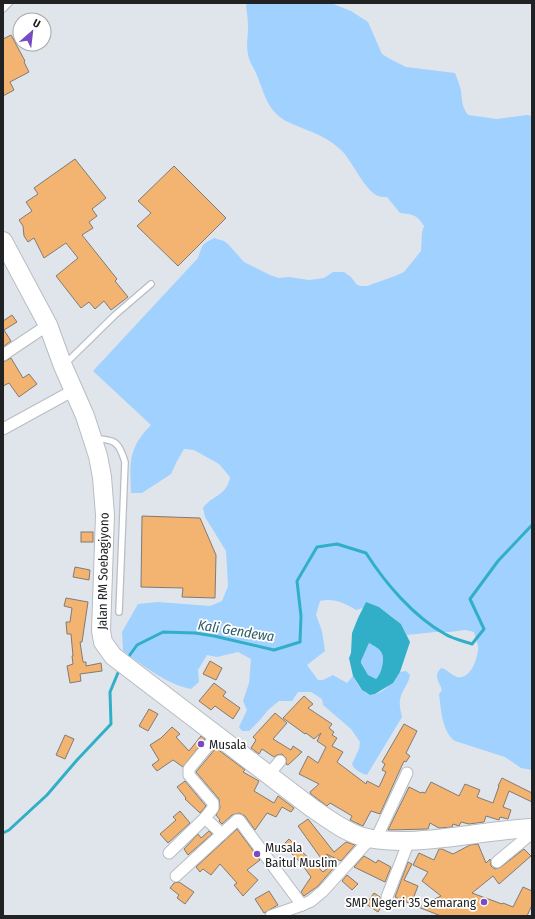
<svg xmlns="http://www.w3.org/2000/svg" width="535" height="919" font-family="'Fira Sans Condensed',sans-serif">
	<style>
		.green { fill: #a1d1fe }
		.water { fill: #31afc9; fill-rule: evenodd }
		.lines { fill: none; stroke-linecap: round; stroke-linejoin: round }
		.stream { stroke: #31afc9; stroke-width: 3 }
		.building { fill: #f2b470; stroke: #807b76 }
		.lane-casing { stroke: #b7bdc3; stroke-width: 8 }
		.street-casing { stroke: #b7bdc3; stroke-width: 13 }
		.primary-casing { stroke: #b7bdc3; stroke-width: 20 }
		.lane { stroke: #fff; stroke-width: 5.5 }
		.street { stroke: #fff; stroke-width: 11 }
		.primary { stroke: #fff; stroke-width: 18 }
		.poi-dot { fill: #784bc3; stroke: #fff; stroke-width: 1.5 }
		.labels { text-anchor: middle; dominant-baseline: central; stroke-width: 3.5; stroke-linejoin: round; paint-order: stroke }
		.street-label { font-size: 13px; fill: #202224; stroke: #fff }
		.poi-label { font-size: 13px; fill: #202224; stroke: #fff; text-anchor: start }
		.water-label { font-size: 14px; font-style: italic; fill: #2a5c68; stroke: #fff }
	</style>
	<rect width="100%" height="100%" fill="#e0e5eb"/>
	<!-- green -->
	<g class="green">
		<path d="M 247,3 L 331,3 L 351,11 L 368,22 L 382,54 L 390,59 L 406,67 L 455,73 C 457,79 460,85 461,91 C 462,101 462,107 468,115 L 497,119 L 527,115 L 532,116 L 532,770 L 521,768 L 505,757 L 455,741 C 442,732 441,709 439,694 L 442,690 C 439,681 433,676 441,668 C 447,669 451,675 457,677 C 470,680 477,660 478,650 C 479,645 475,637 474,632 L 465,630 L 450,632 L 435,632 L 407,635 L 401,624 L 390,615 L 379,607 L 366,603 L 363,608 L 356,610 C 344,603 334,598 320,601 L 316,615 L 322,631 L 325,651 L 307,665 L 318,680 L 323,680 L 333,675 L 347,683 L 353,676 C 356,681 358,686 362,690 C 375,704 393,683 400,672 L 406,671 L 410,675 C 409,684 401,691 400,700 C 399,706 401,712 402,717 L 367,775 C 361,773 354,770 352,764 L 359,749 L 360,742 L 351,729 L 323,705 L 322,699 L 311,692 L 298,692 L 292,701 L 279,701 L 268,710 L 260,720 L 249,731 L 242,731 L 239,727 L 247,710 L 243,701 L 249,683 L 251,659 L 238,652 L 217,657 L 207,655 L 198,670 L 199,682 L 191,689 C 166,684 144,666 123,651 L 122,632 L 138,604 L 158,602 L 210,606 L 222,601 L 228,586 L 226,551 L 205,517 L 203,508 C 212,495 227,496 230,477 L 219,464 L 194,450 L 184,449 L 177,461 L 171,474 L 142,493 L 131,493 C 130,463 128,448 151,425 L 93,371 L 198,258 C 203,244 201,245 214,238 L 224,241 L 228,244 L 244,262 L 270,275 L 279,278 L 289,277 L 309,280 L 324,278 L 333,272 L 344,272 L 351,277 L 357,285 L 361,286 L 367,286 L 395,276 L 404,272 L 421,251 L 422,232 L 424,226 C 417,215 413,214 400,213 L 387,197 C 384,197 381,197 378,196 C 365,191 352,161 342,151 C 325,134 306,131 286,121 C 265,109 264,90 255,71 C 252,65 249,61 248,54 C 246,46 248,36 248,27 C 248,20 247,13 246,6 Z"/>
		<path d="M 369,643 C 373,645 378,647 380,651 C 386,658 382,674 376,679 L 368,675 L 361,663 L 361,661 Z"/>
	</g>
	<!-- water -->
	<path class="water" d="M 366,602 L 379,607 L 401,624 L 410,642 L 400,672 L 393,683 L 375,694 L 370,695 L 362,690 L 353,676 L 349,658 L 351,653 L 352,633 L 358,618 ZM 369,643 C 374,646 380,648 382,654 C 385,660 381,675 376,679 L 368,675 L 361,663 L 361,661 Z"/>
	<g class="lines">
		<!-- stream -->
		<g class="stream">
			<path d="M 127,659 L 137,645 L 163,632 L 195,633 L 214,636 L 274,650 L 300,642 L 301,616 L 297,581 L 317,547 L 337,544 L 366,553 C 385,583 414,617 445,634 C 453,639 463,641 472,644 L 484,629 L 470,599 L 498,561 L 532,525"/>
			<polyline points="3,833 9,830 47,795 77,760 111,724 110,692 120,668"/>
		</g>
	</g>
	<!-- building -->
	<g class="building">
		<polygon points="11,35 25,61 24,62 29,72 10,82 14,90 3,96 3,39"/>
		<polygon points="75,159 106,198 92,209 97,216 89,222 93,228 82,235 117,279 115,281 128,297 111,310 104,301 95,309 89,302 81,308 56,276 78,258 66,243 44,258 34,238 28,242 24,236 23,226 19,220 32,211 26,202 38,194 34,188"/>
		<polygon points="174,166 226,218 178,266 137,226 151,213 138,201"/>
		<polygon points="12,315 17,322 4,330 11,341 3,347 3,321"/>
		<polygon points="11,358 23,378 29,374 37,384 19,397 9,383 3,386 3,362"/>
		<polygon points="142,516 200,518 216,555 215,598 182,597 183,588 141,587"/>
		<rect x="81" y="532" width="12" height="10"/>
		<polygon points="75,567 90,570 89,580 73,577"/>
		<polygon points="66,598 88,602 82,642 80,642 83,662 86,662 86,666 101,663 102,671 80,674 81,681 70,683 67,666 73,664 72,656 73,656 71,634 67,634 66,622 70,622 72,608 64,606"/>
		<polygon points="210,661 222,668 216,680 203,674"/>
		<polygon points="214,683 226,692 223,696 240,708 233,719 215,706 211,710 199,701"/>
		<polygon points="304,696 313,704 308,708 332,724 329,728 334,732 332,735 337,738 332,746 343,752 337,762 366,784 367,781 379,787 386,772 382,770 385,764 382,762 404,724 417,731 406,753 410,756 406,762 404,761 380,814 371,811 363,826 350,820 352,816 342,810 330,803 327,806 311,794 310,792 319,784 299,774 308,756 318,763 326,747 317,741 321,733 314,739 306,733 305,734 283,718"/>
		<polygon points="149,709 158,714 148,731 139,726"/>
		<polygon points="275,713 287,723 273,739 291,750 293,746 302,752 288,765 286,764 286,758 282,754 277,755 274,757 262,749 259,754 251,748 256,740 253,737"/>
		<polygon points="172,727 180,734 176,737 189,751 201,736 205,739 183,767 173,760 157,771 152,765 159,760 150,745 161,738"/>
		<polygon points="65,735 74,739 65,759 56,755"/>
		<polygon points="216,748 245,770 243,772 259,781 254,791 274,803 278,796 294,808 291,812 282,807 276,817 267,813 255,830 245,816 239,813 232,815 222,824 219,821 220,820 216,815 220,808 219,799 196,772"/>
		<polygon points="502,778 532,793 532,802 509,791 503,807 511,810 508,819 500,817 499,820 486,816 484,822 469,824 461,822 459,826 453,824 452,827 439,828 430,823 428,829 388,830 409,787 421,793 422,792 425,793 431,782 459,796 465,784 480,790 477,797 493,803 499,786 498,786"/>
		<polygon points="185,781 206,806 200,813 185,799 186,798 177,787"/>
		<polygon points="180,811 190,823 168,843 160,834 176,820 173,817"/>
		<polygon points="308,819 334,852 346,842 355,845 341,861 326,854 337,864 318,886 304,896 301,892 311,877 301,863 283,845 289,839 323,872 328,868 298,826"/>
		<polygon points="237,829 260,860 247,870 258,880 243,896 234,885 237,883 220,864 211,875 203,869 200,872 196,867"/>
		<polygon points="209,831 212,834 188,855 184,849 198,834 201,838"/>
		<polygon points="478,844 486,863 490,859 491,866 495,869 501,867 524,849 531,856 499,884 493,876 472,893 502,904 503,903 513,907 523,887 532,891 532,905 527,916 441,916 418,907 441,896 422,881 428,872 413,865 419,853 434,860 439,849 442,849 453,854 470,845"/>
		<polygon points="364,856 376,863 378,860 391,867 385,882 354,867"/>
		<polygon points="408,862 412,864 404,880 418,886 411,904 395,897"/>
		<polygon points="347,875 358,884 352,890 342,881"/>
		<polygon points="179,882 194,892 185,904 177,898 179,895 170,888 174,883"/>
		<polygon points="269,891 278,905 264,913 255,899"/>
		<polygon points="374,893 380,897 381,901 384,903 378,912 366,904"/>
	</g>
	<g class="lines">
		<!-- lane casing -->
		<g class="lane-casing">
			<g id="lane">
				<polyline points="3,9 9,3"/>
				<polyline points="65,364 115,315 151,284"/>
				<path d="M 95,439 C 115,439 119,442 125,462 L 119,612"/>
			</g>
		</g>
		<!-- street casing -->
		<g class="street-casing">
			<g id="street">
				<polyline points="3,355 48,325"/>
				<polyline points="3,429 74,390"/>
				<polyline points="217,735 189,769 189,775 213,803 213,808 205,818 222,834"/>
				<polyline points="269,774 280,761"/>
				<polyline points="376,839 407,773"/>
				<polyline points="169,853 205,818"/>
				<polyline points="497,862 532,833"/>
				<polyline points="176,876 237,820 239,820 302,905"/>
				<polyline points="387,897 409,841"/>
				<polyline points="271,916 302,905 311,901 323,891 370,839"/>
			</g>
		</g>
		<!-- primary casing -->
		<g class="primary-casing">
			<path id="primary" d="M 3,241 L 48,325 L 63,366 L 85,416 L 98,456 L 102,477 L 105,515 L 101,631 L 103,642 L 113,656 L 312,808 C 327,818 342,830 360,836 C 373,840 388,841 402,841 C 446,841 488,830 532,828"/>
		</g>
		<!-- lane -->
		<use href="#lane" class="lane"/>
		<!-- street -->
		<use href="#street" class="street"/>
		<!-- primary -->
		<use href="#primary" class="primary"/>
	</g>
	<!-- markers -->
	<g class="poi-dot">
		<circle cx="201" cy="744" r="4"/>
		<circle cx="257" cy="854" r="4"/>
		<circle cx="484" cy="902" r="4"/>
	</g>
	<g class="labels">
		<!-- street labels -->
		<g class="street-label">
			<text transform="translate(103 571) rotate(-89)">Jalan RM Soebagiyono</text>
		</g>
		<!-- poi labels -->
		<g class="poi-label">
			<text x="209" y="744">Musala</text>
			<text x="265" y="847">Musala<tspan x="265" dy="15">Baitul Muslim</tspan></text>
			<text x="476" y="902" text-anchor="end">SMP Negeri 35 Semarang</text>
		</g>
		<!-- water labels -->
		<g class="water-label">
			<text transform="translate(236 631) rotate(9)">Kali Gendewa</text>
		</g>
	</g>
	<!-- border -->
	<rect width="535" height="919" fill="none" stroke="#202224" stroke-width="8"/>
	<!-- north arrow -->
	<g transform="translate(32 32) rotate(28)"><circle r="19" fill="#ffffff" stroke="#a6a7a7"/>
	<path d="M0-3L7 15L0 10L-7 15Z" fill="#784bc3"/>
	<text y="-6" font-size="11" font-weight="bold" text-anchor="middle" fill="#202224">U</text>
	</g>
</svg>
